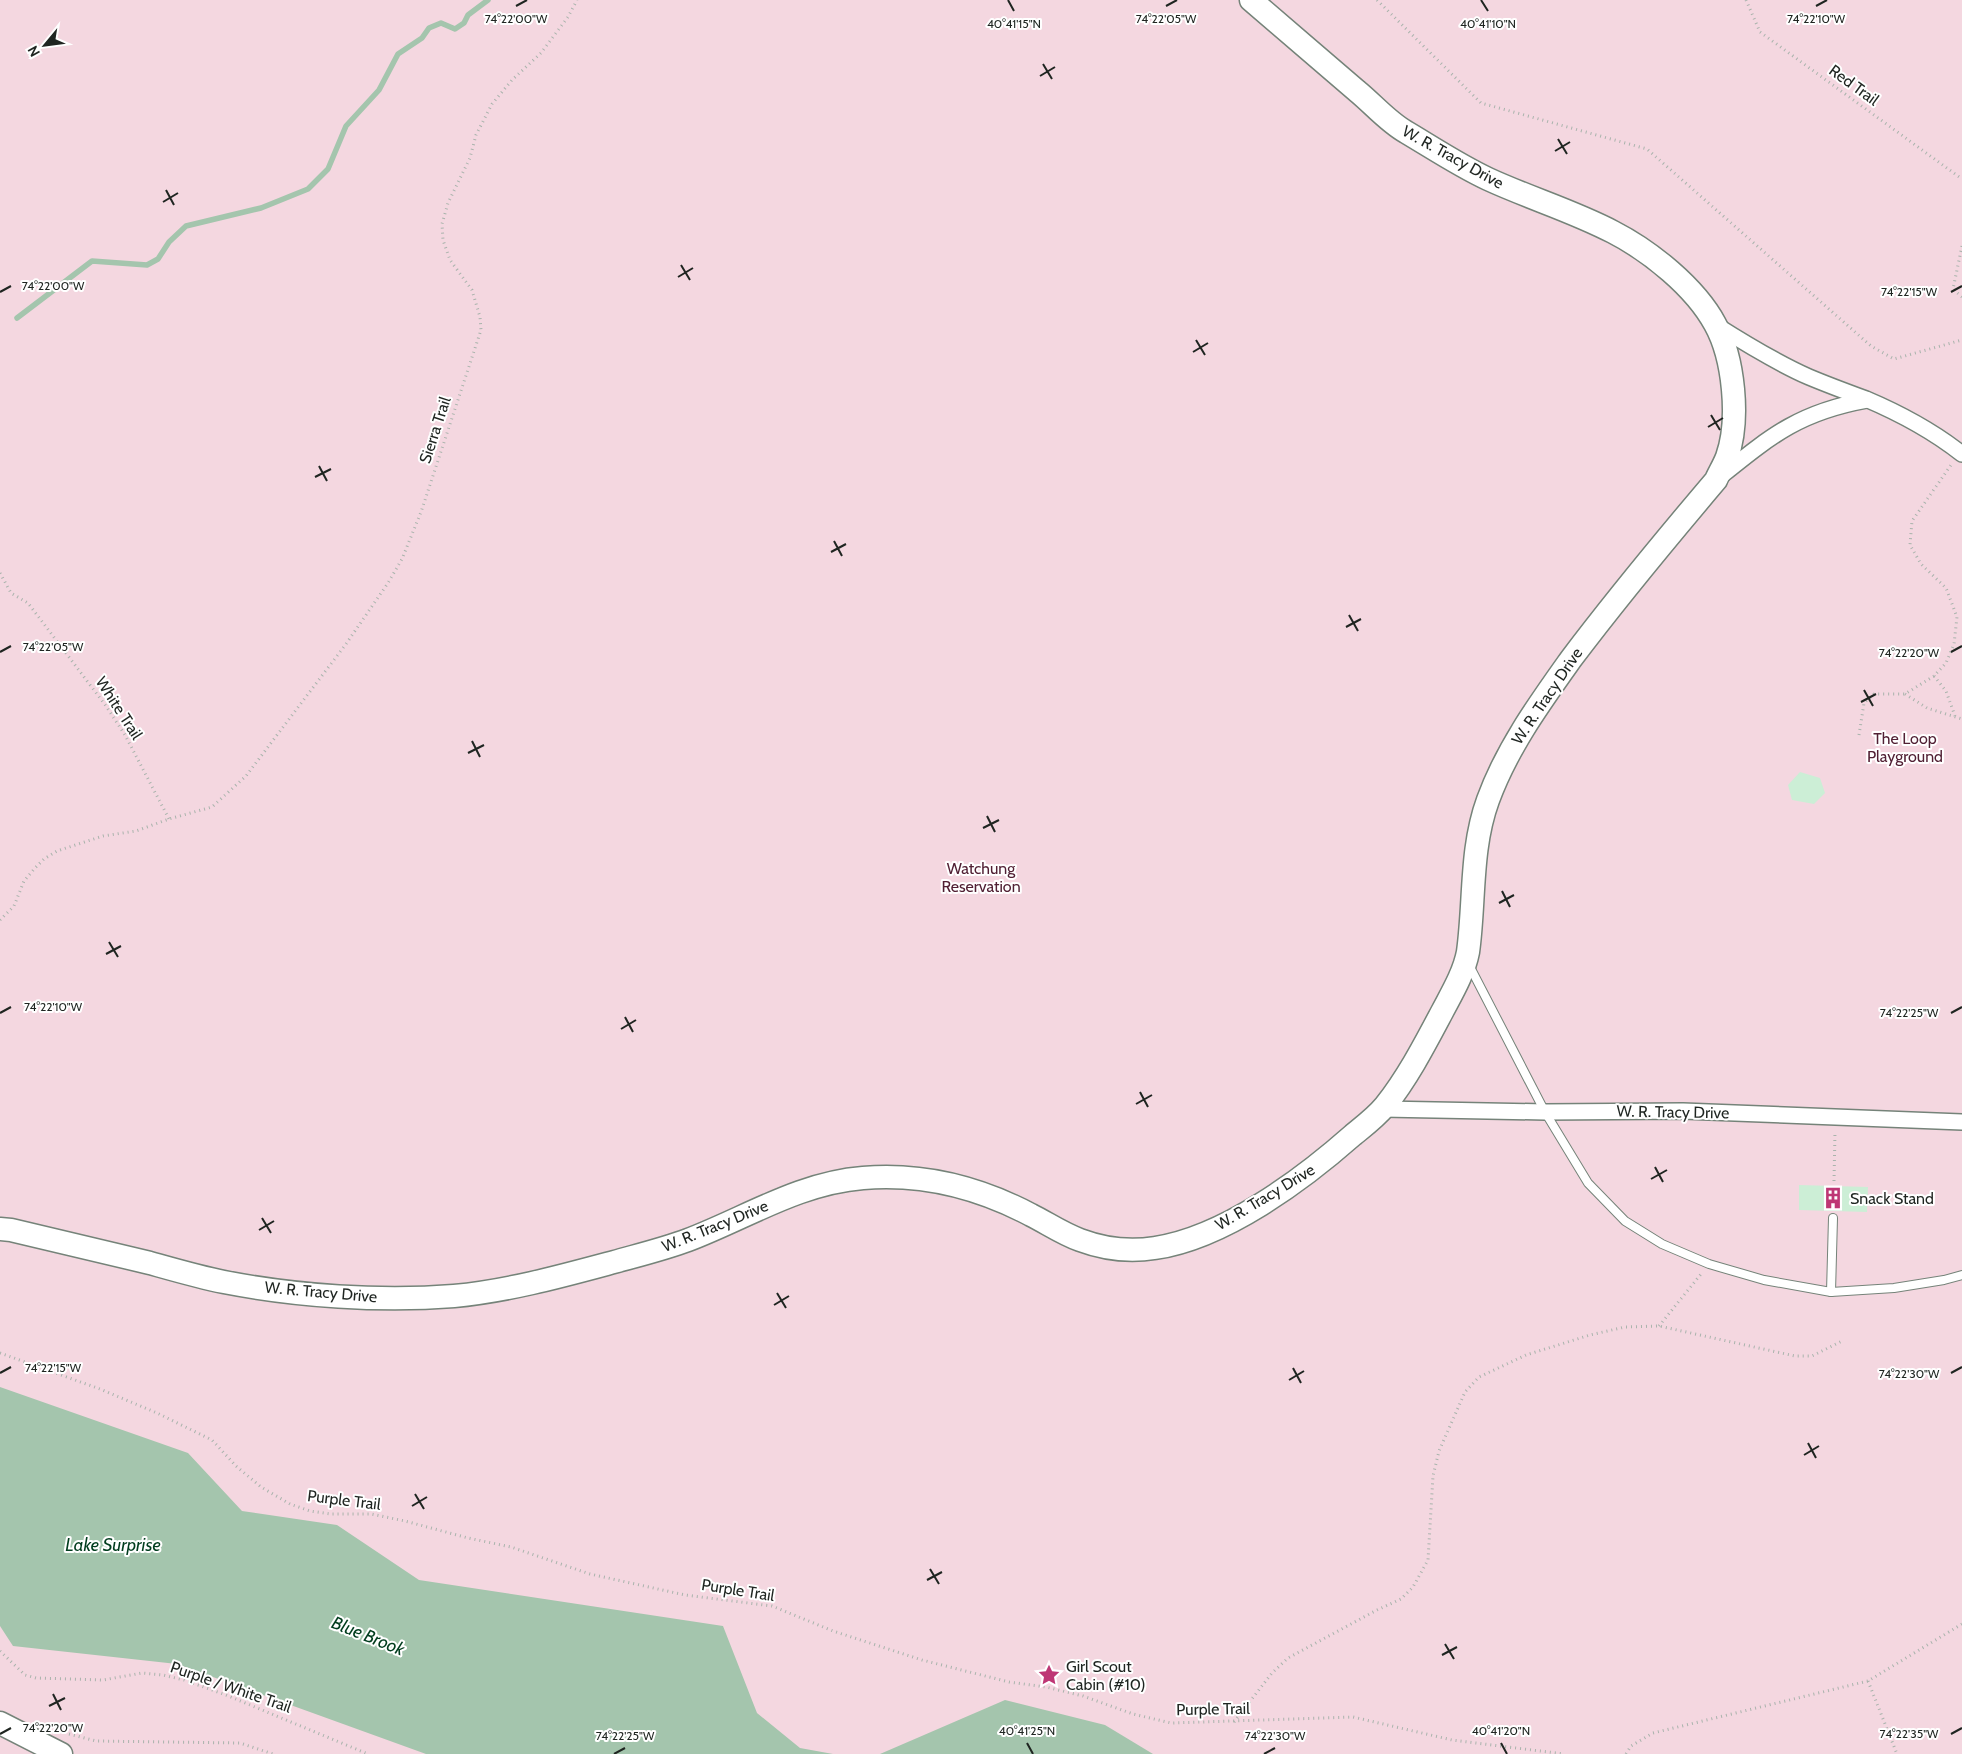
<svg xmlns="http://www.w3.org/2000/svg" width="1962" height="1754" font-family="Cabin,sans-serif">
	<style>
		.green { fill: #f4d7e0 }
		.water { fill: #a4c5ad }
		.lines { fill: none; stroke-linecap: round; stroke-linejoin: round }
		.stream { stroke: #a4c5ad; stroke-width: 5.5 }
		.building { fill: #cceed6 }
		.lane-casing { stroke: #758379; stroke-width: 10 }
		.street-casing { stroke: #758379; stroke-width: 18 }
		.secondary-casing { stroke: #758379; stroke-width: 25 }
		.path { stroke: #a9b3ac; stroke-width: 3; stroke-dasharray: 1 4; stroke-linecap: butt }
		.lane { stroke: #fff; stroke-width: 8 }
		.street { stroke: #fff; stroke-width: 15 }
		.secondary { stroke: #fff; stroke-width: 22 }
		.ticks { fill: none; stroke: #1f2521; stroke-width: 2 }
		.labels { text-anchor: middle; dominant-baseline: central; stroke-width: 4; stroke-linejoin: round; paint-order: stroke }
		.street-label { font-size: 16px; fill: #1f2521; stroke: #fff }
		.park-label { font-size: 16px; fill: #512034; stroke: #fff }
		.poi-label { font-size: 16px; fill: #1f2521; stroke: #fff; text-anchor: start }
		.water-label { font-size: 18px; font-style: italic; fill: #013d1e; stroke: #fff }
		.ticks-label { font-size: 12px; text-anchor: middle; fill: #1f2521; stroke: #fff; stroke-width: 4; stroke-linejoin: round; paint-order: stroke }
	</style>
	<rect width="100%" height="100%" fill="#f3fff6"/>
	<!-- green -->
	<rect class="green" x="0" y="0" width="1962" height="1754"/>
	<!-- water -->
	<g class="water">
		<polygon points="0,1387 188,1453 242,1511 337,1525 419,1580 723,1626 757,1713 800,1748 833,1754 426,1754 177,1664 13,1646 0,1626"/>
		<polygon points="1005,1700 1105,1725 1153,1754 880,1754"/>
	</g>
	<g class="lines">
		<!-- stream -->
		<polyline class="stream" points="17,318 92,261 147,265 158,259 169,242 186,226 261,208 308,189 328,169 346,126 379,90 398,54 422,38 429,28 441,23 455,29 464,23 468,15 488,0"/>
	</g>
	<!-- building -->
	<g class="building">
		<polygon points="1800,772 1820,778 1825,793 1814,804 1792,800 1788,785"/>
		<polygon points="1799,1185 1868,1187 1867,1212 1799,1210"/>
	</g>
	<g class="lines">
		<!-- lane casing -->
		<g class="lane-casing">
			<g id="lane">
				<polyline points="1469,965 1545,1112 1588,1183 1625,1221 1662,1244 1709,1264 1764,1280 1831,1292 1894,1288 1944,1280 1962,1275"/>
				<polyline points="1831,1292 1833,1218"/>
			</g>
		</g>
		<!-- street casing -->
		<g class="street-casing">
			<g id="street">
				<path d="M 1716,325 C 1746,344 1777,363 1809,377 C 1828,385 1847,392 1866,399 C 1899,413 1934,432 1962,454"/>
				<path d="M 1721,476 C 1772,435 1800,412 1867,400"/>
				<polyline points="1383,1109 1545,1112 1683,1111 1962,1122"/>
			</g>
		</g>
		<!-- secondary casing -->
		<g class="secondary-casing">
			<g id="secondary">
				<path d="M 0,1229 L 11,1230 C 58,1241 104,1252 150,1263 C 175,1270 199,1277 224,1282 C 296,1296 381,1302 454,1296 C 508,1291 562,1276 614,1262 C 639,1255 664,1249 688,1240 C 746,1218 799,1183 863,1178 C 923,1173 978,1187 1031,1215 C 1047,1223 1063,1234 1080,1240 C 1104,1249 1130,1252 1155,1248 C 1224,1238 1302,1180 1353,1135 C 1364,1126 1376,1117 1385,1106 C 1408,1077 1425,1044 1442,1012 C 1452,993 1464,973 1468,952 C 1475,902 1470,849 1488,800 C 1507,748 1539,704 1571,659 C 1617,598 1666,539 1716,480 C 1719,473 1724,465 1727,457 C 1740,420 1734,358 1715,324 C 1695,287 1650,251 1613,232 C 1573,211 1529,198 1488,179 C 1460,166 1433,148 1406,132 C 1388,122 1373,104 1357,91 C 1322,61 1286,30 1251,0"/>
				<polyline points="0,1723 61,1754"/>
			</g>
		</g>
		<!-- path -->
		<g class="path">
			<polyline points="1377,0 1481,103 1647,149 1871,346 1894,359 1962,340"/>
			<polyline points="1746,0 1760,32 1962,179"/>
			<polyline points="1962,246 1953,289 1962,297"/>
			<polyline points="0,573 11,593 28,603 106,706 125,735 169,819"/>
			<polyline points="1934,676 1946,691 1955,716"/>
			<polyline points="1905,694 1927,708 1962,719"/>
			<polyline points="1859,735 1864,703 1874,694 1905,694 1934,676 1946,663 1954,644 1957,617 1946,588 1921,564 1910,545 1912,521 1951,465"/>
			<polyline points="0,920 14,906 24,881 35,868 44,859 57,851 103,836 136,831 169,819 212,807 246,776 346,644 388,583 402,559 421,512 481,330 480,317 472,290 450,260 443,240 442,224 448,203 470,158 476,135 492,104 512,80 541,53 568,17 577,0"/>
			<polyline points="1834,1181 1835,1132"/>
			<polyline points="1659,1326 1701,1274"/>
			<polyline points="0,1353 100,1389 157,1413 212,1440 236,1466 261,1487 290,1504 310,1511 331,1514 371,1514 405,1521 468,1538 511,1547 590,1574 685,1595 772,1606 833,1631 922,1660 1009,1682 1046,1687 1083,1696 1133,1714 1171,1723 1353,1717 1452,1740 1564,1754"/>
			<polyline points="0,1651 25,1675 36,1678 103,1680 142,1673 163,1675 184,1680 226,1695 368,1754"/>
			<polyline points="1868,1681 1897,1754"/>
			<polyline points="1234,1722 1272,1673 1288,1658 1377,1610 1401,1599 1413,1587 1428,1560 1433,1476 1439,1451 1465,1392 1479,1377 1526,1355 1590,1335 1625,1327 1659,1326 1795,1356 1812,1356 1842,1341"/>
			<polyline points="69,1734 96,1741 240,1743 273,1754"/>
			<polyline points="1626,1754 1631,1746 1653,1733 1868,1681 1962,1624"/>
		</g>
		<!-- lane -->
		<use href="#lane" class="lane"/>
		<!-- street -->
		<use href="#street" class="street"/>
		<!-- secondary -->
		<use href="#secondary" class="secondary"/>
	</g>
	<!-- ticks -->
	<path class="ticks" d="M 1008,0 L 1014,11M 1481,0 L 1488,11M 516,6 L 527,0M 1166,6 L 1177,0M 1816,6 L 1827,0M 1043,64 L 1052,79M 1040,76 L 1055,67M 1558,139 L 1567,154M 1555,151 L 1570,142M 166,190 L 174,205M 163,202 L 178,193M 681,265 L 690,280M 678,277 L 693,268M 0,292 L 11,286M 1951,292 L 1962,286M 1196,340 L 1205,355M 1193,352 L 1208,343M 1711,415 L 1720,430M 1708,427 L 1723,418M 319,466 L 327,481M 315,477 L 331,469M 834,541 L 842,556M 831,552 L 846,544M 1349,615 L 1358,631M 1346,627 L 1361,619M 0,652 L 11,646M 1951,652 L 1962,646M 1864,690 L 1873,706M 1861,702 L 1876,694M 472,741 L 480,757M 468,753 L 484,745M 987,816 L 995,832M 983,828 L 999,820M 1502,891 L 1510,907M 1499,903 L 1514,895M 109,942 L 118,957M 106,954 L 121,946M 0,1013 L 11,1007M 1951,1013 L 1962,1007M 625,1017 L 633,1032M 621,1029 L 636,1020M 1140,1092 L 1148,1107M 1136,1104 L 1152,1095M 1655,1167 L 1663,1182M 1651,1179 L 1667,1170M 262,1218 L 271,1233M 259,1230 L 274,1221M 777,1293 L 786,1308M 774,1305 L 789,1296M 1293,1368 L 1301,1383M 0,1373 L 11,1367M 1951,1373 L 1962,1367M 1289,1380 L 1304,1371M 1808,1443 L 1816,1458M 1804,1455 L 1819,1446M 415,1494 L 424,1509M 412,1506 L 427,1497M 930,1569 L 939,1584M 927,1580 L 942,1572M 1445,1644 L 1454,1659M 1442,1655 L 1457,1647M 53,1694 L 61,1710M 49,1706 L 65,1698M 0,1734 L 11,1728M 1951,1734 L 1962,1728M 1027,1743 L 1033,1754M 1501,1743 L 1507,1754M 614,1754 L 625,1748M 1264,1754 L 1275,1748"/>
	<!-- icons -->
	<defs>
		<g id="building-bare" transform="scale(1.725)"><path d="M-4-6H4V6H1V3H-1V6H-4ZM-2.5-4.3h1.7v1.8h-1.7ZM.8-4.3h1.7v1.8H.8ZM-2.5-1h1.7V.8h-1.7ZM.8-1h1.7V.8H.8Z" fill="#be3775" stroke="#fff" stroke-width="2.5" paint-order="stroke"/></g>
		<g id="sight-bare" transform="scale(1.725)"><path d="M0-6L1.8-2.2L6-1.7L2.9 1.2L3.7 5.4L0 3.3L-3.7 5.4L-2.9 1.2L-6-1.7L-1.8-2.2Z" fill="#be3775" stroke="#fff" stroke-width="2.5" paint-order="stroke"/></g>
	</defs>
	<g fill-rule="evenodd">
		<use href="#building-bare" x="1833" y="1198"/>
		<use href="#sight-bare" x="1049" y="1675"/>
	</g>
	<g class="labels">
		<!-- street labels -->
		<g class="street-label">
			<text transform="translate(1854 85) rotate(36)">Red Trail</text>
			<text transform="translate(1453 157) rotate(29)">W. R. Tracy Drive</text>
			<text transform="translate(435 430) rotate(-72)">Sierra Trail</text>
			<text transform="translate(1547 696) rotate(-56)">W. R. Tracy Drive</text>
			<text transform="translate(119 708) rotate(57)">White Trail</text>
			<text transform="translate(1673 1112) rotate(1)">W. R. Tracy Drive</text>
			<text transform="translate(1265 1197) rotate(-31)">W. R. Tracy Drive</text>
			<text transform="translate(715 1226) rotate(-22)">W. R. Tracy Drive</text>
			<text transform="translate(321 1292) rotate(5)">W. R. Tracy Drive</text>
			<text transform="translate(344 1500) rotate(7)">Purple Trail</text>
			<text transform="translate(738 1590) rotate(9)">Purple Trail</text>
			<text transform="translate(231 1687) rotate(19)">Purple / White Trail</text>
			<text transform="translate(1213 1709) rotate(-1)">Purple Trail</text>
		</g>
		<!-- park labels -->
		<g class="park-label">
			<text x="1905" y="738">The Loop<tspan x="1905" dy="18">Playground</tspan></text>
			<text x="981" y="868">Watchung<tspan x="981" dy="18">Reservation</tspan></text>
		</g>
		<!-- poi labels -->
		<g class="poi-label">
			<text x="1850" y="1198">Snack Stand</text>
			<text x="1066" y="1666">Girl Scout<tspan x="1066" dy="18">Cabin (#10)</tspan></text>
		</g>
		<!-- water labels -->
		<g class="water-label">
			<text x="113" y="1545">Lake Surprise</text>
			<text transform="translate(368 1636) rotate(22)">Blue Brook</text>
		</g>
	</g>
	<g class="ticks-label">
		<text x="516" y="23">74°22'00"W</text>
		<text x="1816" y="23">74°22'10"W</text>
		<text x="1166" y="23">74°22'05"W</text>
		<text x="1014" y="28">40°41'15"N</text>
		<text x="1488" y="28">40°41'10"N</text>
		<text x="53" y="290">74°22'00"W</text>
		<text x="1909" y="296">74°22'15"W</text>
		<text x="53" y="651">74°22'05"W</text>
		<text x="1909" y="657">74°22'20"W</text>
		<text x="53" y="1011">74°22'10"W</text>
		<text x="1909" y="1017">74°22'25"W</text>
		<text x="53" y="1372">74°22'15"W</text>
		<text x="1909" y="1378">74°22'30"W</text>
		<text x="53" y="1732">74°22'20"W</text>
		<text x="1027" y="1735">40°41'25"N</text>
		<text x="1501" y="1735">40°41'20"N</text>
		<text x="1909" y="1738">74°22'35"W</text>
		<text x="625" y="1740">74°22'25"W</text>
		<text x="1275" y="1740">74°22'30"W</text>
	</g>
	<!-- north arrow -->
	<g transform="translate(45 45) rotate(241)" stroke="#ffffff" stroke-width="4" paint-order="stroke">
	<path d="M0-4L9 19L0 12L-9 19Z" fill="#1f2521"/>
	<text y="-8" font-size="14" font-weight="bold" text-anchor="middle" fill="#1f2521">N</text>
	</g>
</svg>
